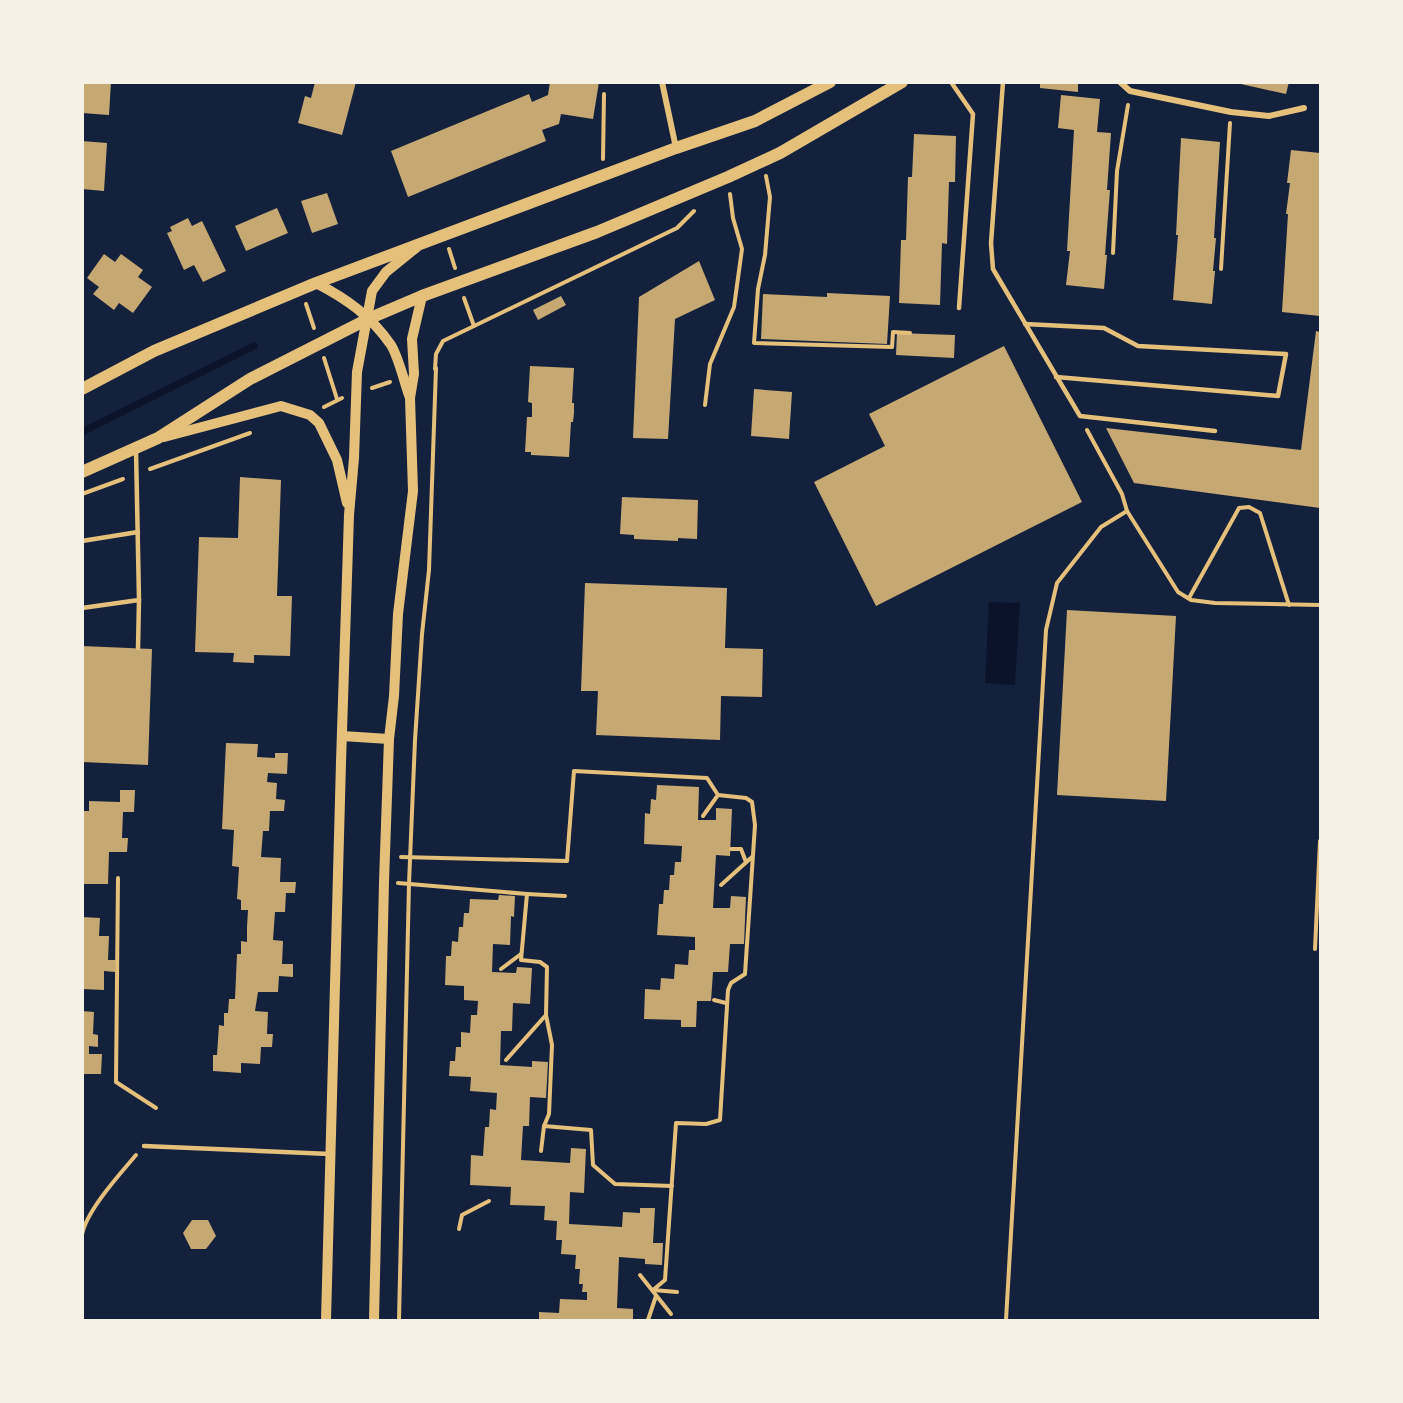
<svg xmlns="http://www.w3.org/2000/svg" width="1403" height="1403" font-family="Poppins,sans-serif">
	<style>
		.water { fill: #0b132b }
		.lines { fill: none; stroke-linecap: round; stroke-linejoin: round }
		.stream { stroke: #0b132b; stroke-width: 7 }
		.building { fill: #c6a872 }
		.path { stroke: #e5c07b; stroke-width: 4 }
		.service { stroke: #e5c07b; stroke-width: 4.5 }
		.minor { stroke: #e5c07b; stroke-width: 6 }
		.tertiary { stroke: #e5c07b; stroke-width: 10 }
		.secondary { stroke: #e5c07b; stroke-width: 12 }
	</style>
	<rect width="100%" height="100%" fill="#14213d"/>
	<!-- water -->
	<polygon class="water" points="989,602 1020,603 1015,685 985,683"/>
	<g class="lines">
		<!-- stream -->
		<polyline class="stream" points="82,432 254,346"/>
	</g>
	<!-- building -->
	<g class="building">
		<polygon points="82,82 111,82 109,115 82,113"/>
		<polygon points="315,82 356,82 342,135 298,123 305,96 311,98"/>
		<polygon points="550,82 599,82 593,119 561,114 559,124 542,130 546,141 408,197 391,151 529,94 532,102 548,95"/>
		<polygon points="1040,82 1078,82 1078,92 1040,88"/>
		<polygon points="1232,82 1289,82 1286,94"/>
		<polygon points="1061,95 1100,99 1097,132 1111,133 1107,190 1110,190 1105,255 1107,255 1104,289 1066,285 1070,251 1067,251 1074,130 1058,128"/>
		<polygon points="914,134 956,136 955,182 949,182 947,244 942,243 940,305 899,303 901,240 906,240 908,177 912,177"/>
		<polygon points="1181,138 1220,142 1214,238 1216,238 1213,271 1215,271 1212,304 1173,300 1178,235 1176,235"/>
		<polygon points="82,141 107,143 104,191 82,189"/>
		<polygon points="1291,150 1320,153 1320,316 1282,312 1288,214 1286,214 1290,183 1287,183"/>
		<polygon points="327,193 338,224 312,233 301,201"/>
		<polygon points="277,208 288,233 246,251 235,226"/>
		<polygon points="188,218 192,226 202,221 226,271 203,282 194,265 184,270 167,233 172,231 170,227"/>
		<polygon points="104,254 115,262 121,254 143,270 138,277 152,287 133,313 119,303 114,310 93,294 99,287 87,278"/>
		<polygon points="699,261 715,300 675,319 668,439 633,438 639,297"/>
		<polygon points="827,293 890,296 887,344 761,339 763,294 827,297"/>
		<polygon points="561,296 566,305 538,320 533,310"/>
		<polygon points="1316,331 1320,332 1320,508 1134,483 1106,428 1301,450"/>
		<polygon points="897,333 955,335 954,358 896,355"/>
		<polygon points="1004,346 1082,502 876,606 814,482 885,446 869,414"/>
		<polygon points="530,366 574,368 572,403 574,403 574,413 573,422 571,422 569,457 531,455 531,452 525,452 527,417 532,417 532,403 528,402"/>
		<polygon points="754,389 792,392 789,439 751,436"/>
		<polygon points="240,477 281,480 277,596 292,596 290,656 254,655 254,663 233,662 234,653 195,652 199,537 238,538"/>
		<polygon points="622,497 698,500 697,539 678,538 678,541 634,539 634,535 620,534"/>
		<polygon points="585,583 727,588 725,648 763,649 762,697 721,696 720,740 596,735 598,691 581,691"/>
		<polygon points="1067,610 1176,616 1166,801 1057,795"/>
		<polygon points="82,646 152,649 148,765 82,762"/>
		<polygon points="226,743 258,744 257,757 275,758 275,753 288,753 287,774 268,773 267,782 277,783 276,799 285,800 284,811 270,811 269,831 263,831 261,857 281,858 280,882 296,882 295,893 286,893 285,912 275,912 273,940 283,941 282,964 293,964 293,977 279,976 278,992 258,992 255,1011 268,1012 267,1034 273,1034 272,1047 261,1047 260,1064 241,1063 241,1073 213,1071 213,1055 217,1055 219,1025 224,1026 224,1013 228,1013 229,999 235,999 237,954 241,954 241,941 247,942 247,927 248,910 241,910 241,900 237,899 239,867 232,866 234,830 222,829"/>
		<polygon points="657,785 699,787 698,820 716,820 716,808 732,809 730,856 716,855 713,908 730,908 731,896 746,897 744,944 730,944 728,972 713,972 711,1001 697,1001 696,1027 681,1027 681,1020 644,1019 645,989 660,990 661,978 674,979 675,964 688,965 689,950 695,950 695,937 657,935 659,904 663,904 664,890 669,890 670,875 674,875 675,862 681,862 682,846 644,844 645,813 650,814 651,799 656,800"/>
		<polygon points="120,790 135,790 134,812 123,812 122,838 128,838 127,852 109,852 108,884 82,884 82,811 89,811 89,801 120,802"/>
		<polygon points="499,895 515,896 514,917 511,916 510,945 493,944 492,972 516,973 517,967 532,968 530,1004 513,1003 512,1031 501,1031 500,1065 532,1067 532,1061 548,1062 546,1098 530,1097 529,1126 523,1126 521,1160 570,1163 571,1148 586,1149 584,1193 570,1192 569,1224 622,1227 623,1212 640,1213 640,1208 655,1208 653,1243 663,1243 662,1265 645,1264 645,1259 619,1257 617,1308 633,1309 633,1320 539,1320 539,1312 559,1313 560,1299 587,1300 587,1292 582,1292 583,1284 579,1284 580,1269 575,1269 576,1255 561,1254 562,1240 556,1240 557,1221 544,1220 545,1206 510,1205 511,1187 470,1185 471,1155 483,1156 485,1127 489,1127 490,1109 496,1110 497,1093 470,1091 471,1077 449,1076 450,1061 455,1061 456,1047 461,1047 461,1032 470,1033 471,1015 477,1015 478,1001 464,1000 464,986 445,985 446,956 451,956 452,941 458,942 459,927 463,927 464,913 469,913 470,899 498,900"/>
		<polygon points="82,917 100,918 99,936 109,936 108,960 116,960 115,972 104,971 104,990 82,989"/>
		<polygon points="82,1011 94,1012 93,1034 98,1035 98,1047 89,1046 89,1054 102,1054 101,1074 82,1074"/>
		<polygon points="192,1220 208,1220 216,1236 206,1249 191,1249 183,1233"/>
	</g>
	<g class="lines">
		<!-- path -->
		<g class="path">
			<polyline points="603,159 604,94"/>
			<polyline points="766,176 770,197 765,255 758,289 754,343 892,347 893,332 910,333"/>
			<polyline points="449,249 455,268"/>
			<polyline points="1113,253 1117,171 1128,105"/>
			<polyline points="1221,269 1230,123"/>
			<polyline points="464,298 474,326"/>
			<polyline points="306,304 314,328"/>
			<polyline points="324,358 337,399"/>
			<polyline points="435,369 436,354 443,341 677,228 694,211"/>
			<polyline points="372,388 390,382"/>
			<polyline points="705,405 710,364 734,307 742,249 733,218 730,194"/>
			<polyline points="324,407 342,398"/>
			<polyline points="1087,430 1122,494 1127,511 1178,592 1191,600 1215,603 1320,605"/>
			<polyline points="150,469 250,433"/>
			<polyline points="82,494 123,479"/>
			<polyline points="1189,598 1239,508 1249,507 1260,513 1289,605"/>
			<polyline points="703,816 718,795"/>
			<polyline points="731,849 741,849 746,862"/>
			<polyline points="401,857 567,861 574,771 707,778 718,795 746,798 752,802 755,825 745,974 731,983 728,990 720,1120 706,1124 676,1123 665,1280 653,1290 677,1292"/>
			<polyline points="118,878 116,1082 156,1108"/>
			<polyline points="398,883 527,894 521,960 540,962 547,967 546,1015 552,1045 549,1114 544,1126"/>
			<polyline points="721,885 752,857"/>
			<polyline points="527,894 565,896"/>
			<polyline points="1315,949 1320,841"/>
			<polyline points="501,969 521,954"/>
			<polyline points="714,1000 726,1003"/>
			<polyline points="506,1060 546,1015"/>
			<polyline points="541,1151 544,1126 591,1130 593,1165 615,1184 672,1186"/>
			<polyline points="459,1229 462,1215 489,1201"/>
			<path d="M 82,1235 C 86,1211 120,1174 136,1155"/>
			<polyline points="640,1275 671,1314"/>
			<polyline points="399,1320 409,884 415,740 422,634 429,570 436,368"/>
			<polyline points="648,1320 656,1296"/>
			<polyline points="1006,1320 1046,630 1057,583 1101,527 1127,511"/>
		</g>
		<!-- service -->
		<g class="service">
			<polyline points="951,82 973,114 959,308"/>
			<polyline points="1003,82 991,243 993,269 1080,416 1215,431"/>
			<polyline points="1025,324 1104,328 1138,346 1286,354 1278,396 1056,377"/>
			<polyline points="82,541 138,532"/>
			<polyline points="82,608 139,600 136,450"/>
			<polyline points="138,648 139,600"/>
			<polyline points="144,1146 330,1154"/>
		</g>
		<!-- minor -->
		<g class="minor">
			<polyline points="662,82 676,148"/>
			<polyline points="1120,82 1130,91 1231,112 1269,116 1304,108"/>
		</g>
		<!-- tertiary -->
		<g class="tertiary">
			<path d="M 316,283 C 347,299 371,316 391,345 C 399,358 404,382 410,398"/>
			<polyline points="164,437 281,406 310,415 319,423 337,460 347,503"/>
			<polyline points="342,736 389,739"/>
			<polyline points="326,1320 341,762 349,515 354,458 357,372 372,291 386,272 417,247"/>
			<polyline points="374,1320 384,882 389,739 394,696 398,614 413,491 410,398 414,374 412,339 422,296"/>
		</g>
		<!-- secondary -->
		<g class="secondary">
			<polyline points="82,389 154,351 316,283 676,148 755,121 830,82"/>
			<polyline points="82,472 158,438 250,379 368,319 422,296 597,232 728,177 780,153 902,82"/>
		</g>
	</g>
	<!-- border -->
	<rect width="1403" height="1403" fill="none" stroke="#f6f1e7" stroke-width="168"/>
</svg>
